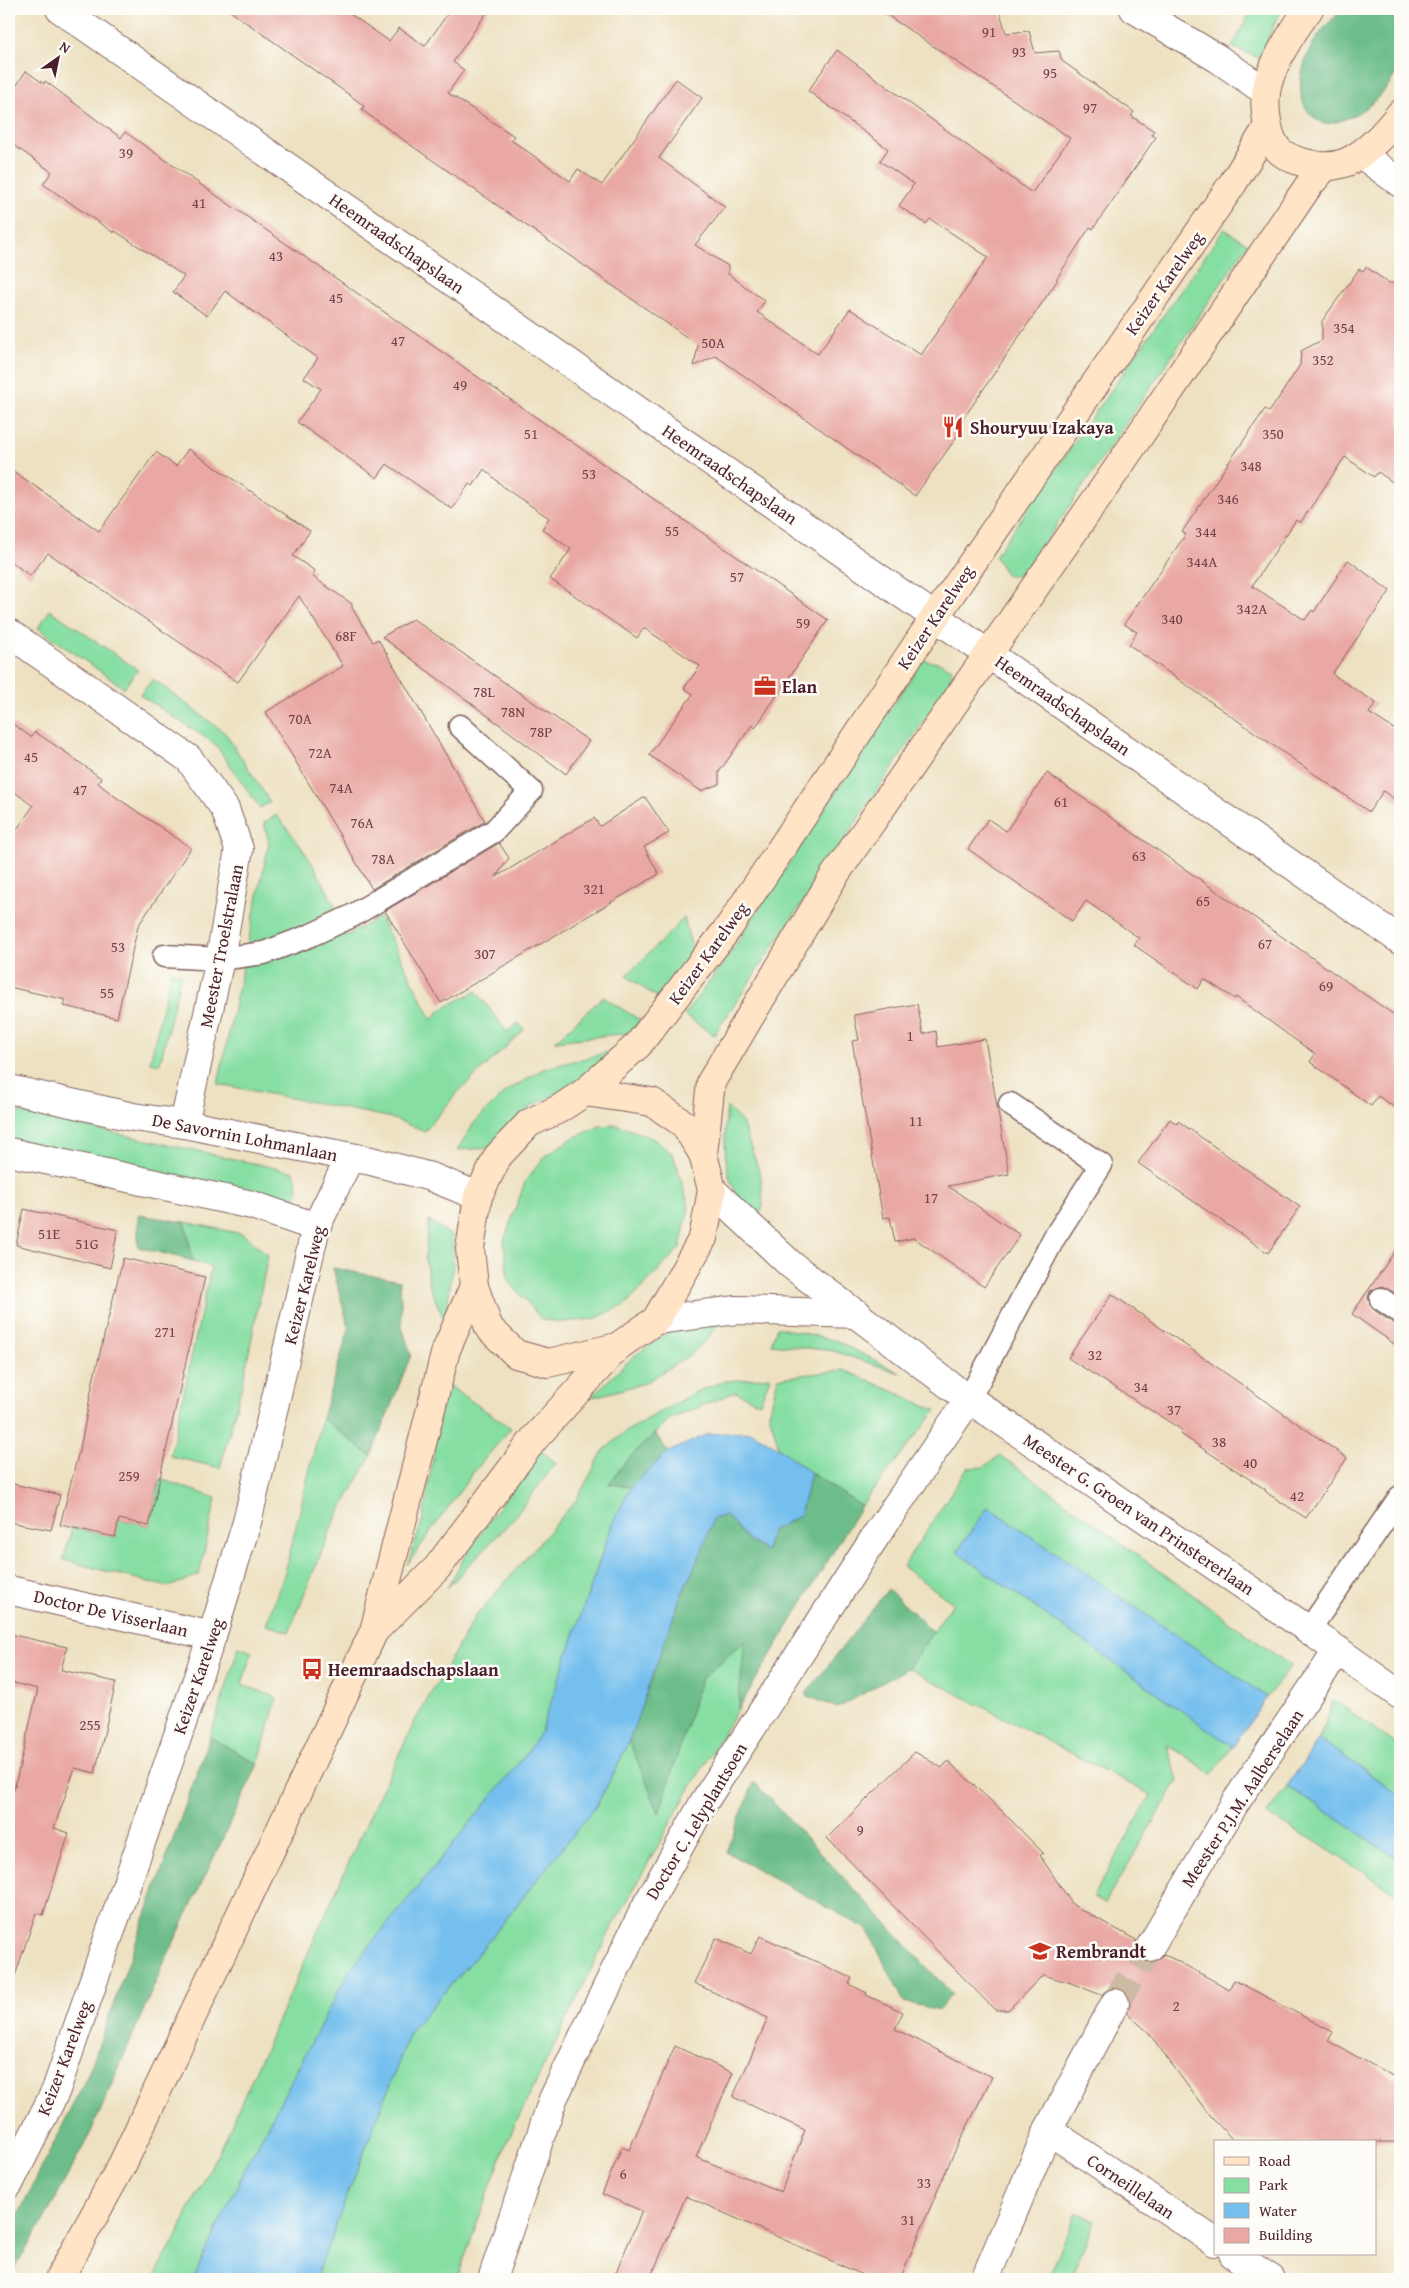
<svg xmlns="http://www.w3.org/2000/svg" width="1409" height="2288" font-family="'Gentium Book Plus',serif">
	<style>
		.green { fill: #86dea3; stroke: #687e67 }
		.forest { fill: #6cbd89; stroke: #5b6e5a }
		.water { fill: #75bfee; stroke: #606f8c }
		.building { fill: #e9a8a3 }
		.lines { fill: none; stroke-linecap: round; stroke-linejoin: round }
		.minor-tunnel { stroke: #ccbaa3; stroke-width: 28; stroke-dasharray: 28 14; stroke-linecap: butt }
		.service-casing { stroke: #836360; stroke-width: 25 }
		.minor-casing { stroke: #836360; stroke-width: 30 }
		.tertiary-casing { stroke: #836360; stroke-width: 30 }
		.secondary-casing { stroke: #836360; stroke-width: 30 }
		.service { stroke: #fff; stroke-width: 22 }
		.minor { stroke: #fff; stroke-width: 28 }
		.tertiary { stroke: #fff; stroke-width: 28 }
		.secondary { stroke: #ffe4c6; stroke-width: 28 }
		.labels { text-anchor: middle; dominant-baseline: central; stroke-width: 5; stroke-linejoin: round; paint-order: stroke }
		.number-label { font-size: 15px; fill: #724149 }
		.street-label { font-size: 18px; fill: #4a1f2b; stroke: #fdfcf7 }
		.poi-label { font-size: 18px; font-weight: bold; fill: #4a1f2b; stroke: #fdfcf7; text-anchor: start }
	</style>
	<rect width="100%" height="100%" fill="#fdfcf7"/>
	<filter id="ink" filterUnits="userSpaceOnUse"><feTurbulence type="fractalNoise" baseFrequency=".02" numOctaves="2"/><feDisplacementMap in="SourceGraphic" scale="10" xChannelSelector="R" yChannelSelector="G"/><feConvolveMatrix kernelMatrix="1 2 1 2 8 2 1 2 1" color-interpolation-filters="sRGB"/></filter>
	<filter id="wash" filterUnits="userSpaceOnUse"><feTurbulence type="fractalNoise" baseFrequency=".0096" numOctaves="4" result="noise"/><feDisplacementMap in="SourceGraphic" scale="20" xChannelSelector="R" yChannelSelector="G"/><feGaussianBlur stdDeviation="1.12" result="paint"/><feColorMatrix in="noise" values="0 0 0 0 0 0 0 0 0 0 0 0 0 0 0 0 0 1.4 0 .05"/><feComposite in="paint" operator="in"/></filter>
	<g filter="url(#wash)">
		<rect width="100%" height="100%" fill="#ede1c1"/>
		<!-- green -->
		<g class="green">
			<polygon points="1252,9 1283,9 1277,18 1259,58 1232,47"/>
			<polygon points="1224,229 1248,244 1022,576 1007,576 995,556"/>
			<polygon points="50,610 138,670 124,688 38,628"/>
			<polygon points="923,660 943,664 952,669 951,680 714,1035 684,1015 727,958"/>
			<polygon points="153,679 226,734 270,802 260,808 215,744 140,695"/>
			<path d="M 276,815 C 306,849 332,892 346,936 L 380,917 L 432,1020 L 440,1010 L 476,991 L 507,1032 L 518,1023 L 524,1030 L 457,1093 L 425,1131 L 388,1117 L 218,1084 L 269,843 L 264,823 Z"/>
			<polygon points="684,918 693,952 658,998 626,976"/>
			<polygon points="171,971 181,974 160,1064 150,1062"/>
			<polygon points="603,997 640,1020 630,1033 555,1041"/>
			<polygon points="616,1050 583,1081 532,1106 489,1148 457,1150 474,1123 504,1093 543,1069"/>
			<path d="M 727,1107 L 742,1122 L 761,1177 L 763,1206 L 759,1216 C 751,1208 740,1200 735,1191 C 723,1170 724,1130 727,1107 Z"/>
			<polygon points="9,1110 294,1172 299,1191 288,1206 9,1141"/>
			<polygon points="618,1125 652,1138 673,1154 689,1206 680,1248 625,1305 594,1319 562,1322 542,1320 508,1280 504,1241 525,1182 545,1156 571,1139 600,1126"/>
			<polygon points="429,1220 453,1237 453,1265 445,1322 430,1287 425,1258"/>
			<polygon points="185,1222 243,1234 268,1255 244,1378 220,1468 170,1456 211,1267 193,1261"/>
			<polygon points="721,1320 708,1338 690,1355 645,1383 590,1398 634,1356 676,1327"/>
			<polygon points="777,1327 837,1341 900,1373 833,1351 771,1344"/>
			<polygon points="844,1370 936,1410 861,1506 811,1473 779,1448 769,1413 778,1378"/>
			<polygon points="770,1377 760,1403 735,1392 670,1419 625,1462 609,1484 631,1487 613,1522 541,1731 528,1752 349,1971 248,2163 193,2279 153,2279 174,2241 229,2130 374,1806 415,1721 475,1617 577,1499 603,1451 625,1432 697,1391 726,1381"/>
			<polygon points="445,1383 511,1428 472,1474 407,1565 423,1520"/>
			<polygon points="322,1418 371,1456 333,1524 289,1632 266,1625 285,1572"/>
			<polygon points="539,1449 556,1463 514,1518 447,1588 467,1553"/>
			<polygon points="1000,1455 1291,1666 1267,1697 988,1507 957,1552 1233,1747 1212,1774 1167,1744 1178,1780 1105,1903 1093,1897 1151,1795 908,1668 953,1603 903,1567 967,1468 984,1467"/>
			<polygon points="160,1479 216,1498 199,1575 168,1587 63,1560 72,1528 115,1537 119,1519 149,1526"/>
			<polygon points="745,1641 738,1709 689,1790 607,1937 507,2141 457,2279 315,2279 411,2030 477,1955 596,1806 615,1771 629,1741 659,1812 701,1679"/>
			<polygon points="239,1647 252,1652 242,1684 277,1698 258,1764 210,1737"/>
			<polygon points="1334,1700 1400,1747 1400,1795 1319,1739"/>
			<polygon points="1287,1786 1400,1860 1400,1896 1313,1840 1266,1814"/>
			<polygon points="1076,2212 1095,2220 1070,2279 1048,2279"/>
		</g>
		<!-- forest -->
		<g class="forest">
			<path d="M 1344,9 L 1400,9 C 1400,23 1404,50 1400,63 C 1389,95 1357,121 1324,124 C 1288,107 1300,64 1317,37 C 1325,26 1334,17 1344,9 Z"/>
			<polygon points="138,1215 185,1222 193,1261 138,1247"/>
			<polygon points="333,1268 400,1281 402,1327 411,1355 371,1456 322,1418 349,1329"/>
			<polygon points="655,1433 668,1452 631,1487 609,1484 625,1462"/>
			<polygon points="811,1473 861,1506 738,1709 745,1641 701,1679 659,1813 629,1741 680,1598 703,1548 713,1518 726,1515 748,1540 766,1551 771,1531 800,1515"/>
			<polygon points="888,1589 933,1632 908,1668 838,1708 805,1695"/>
			<polygon points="210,1737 258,1764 163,1965 91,2132 46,2216 14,2270 9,2265 9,2234 89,2072"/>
			<polygon points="754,1782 952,1994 939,2010 904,2002 867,1929 726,1852"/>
		</g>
		<!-- water -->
		<g class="water">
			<polygon points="752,1432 779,1448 811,1473 800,1515 771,1531 766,1551 748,1540 726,1515 713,1519 703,1548 680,1598 629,1741 615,1771 596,1806 477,1955 411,2030 315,2279 193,2279 248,2163 349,1971 528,1752 541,1731 613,1522 631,1487 668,1452 708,1434"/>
			<polygon points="988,1507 1267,1697 1233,1747 957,1552"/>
			<polygon points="1319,1739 1400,1795 1400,1860 1287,1786"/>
		</g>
		<g id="blocks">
			<!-- building -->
			<g class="building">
				<polygon points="227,9 343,9 389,41 399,28 425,46 451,9 489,9 453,62 464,70 448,93 514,136 511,140 570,181 578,169 602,185 676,79 702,98 659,158 725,207 695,245 728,266 728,274 765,301 757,312 818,354 850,309 921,355 988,257 930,219 926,224 899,206 914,184 880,161 888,149 808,91 837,50 1032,193 1070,138 878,9 999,9 1006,33 1029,31 1035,53 1059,51 1062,61 1134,112 1131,116 1154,131 1152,135 1156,137 1093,229 1090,227 1057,278 1057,281 959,425 963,428 915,496 716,356 694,366 698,345 402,139 362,110 364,106 351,96"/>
				<polygon points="26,71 44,84 45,81 121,138 125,132 828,620 755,728 752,725 729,758 719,772 719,784 701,791 649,755 693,694 684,688 700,666 644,628 637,638 550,579 571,549 542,529 549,518 506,489 484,469 473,486 469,484 452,509 387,464 377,478 297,422 321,389 304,378 318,358 225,291 207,316 173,292 184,276 115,231 114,233 43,184 52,172 9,142 9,97"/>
				<polygon points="1366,267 1389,283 1400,283 1400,487 1378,472 1374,477 1345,457 1300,523 1296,520 1252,586 1305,620 1312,610 1314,612 1348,560 1390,591 1332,674 1376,703 1369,713 1400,733 1400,803 1383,791 1369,812 1129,645 1137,632 1124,624 1186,534 1182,532 1210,490 1265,409 1269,412 1272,408 1300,365 1301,351 1322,340 1322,321 1359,269 1363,271"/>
				<polygon points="188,449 310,531 293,556 315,571 312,576 352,604 352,608 373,642 378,639 485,821 372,889 266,712 343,666 299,596 238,682 48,553 30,576 9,560 9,468 99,531 156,452 176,466"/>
				<polygon points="413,619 589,741 566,774 382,637"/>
				<polygon points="9,721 31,737 35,732 68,754 101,778 98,783 113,795 191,848 138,926 117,1018 64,1006 66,1000 9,987 9,841 33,806 9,788"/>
				<polygon points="1047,773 1400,1019 1400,1111 1378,1096 1371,1106 1310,1062 1315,1054 1236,997 1235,999 1204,979 1198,989 1134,945 1139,938 1086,901 1072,921 968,849 988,819 1006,831"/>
				<polygon points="645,797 669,833 644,847 659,874 441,1003 385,911 499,843 509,858 496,877 594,818 600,826"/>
				<polygon points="917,1004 923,1034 936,1031 938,1047 985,1039 1009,1174 948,1186 1020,1235 984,1287 914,1238 895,1242 890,1217 883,1218 852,1041 859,1040 854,1015"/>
				<polygon points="1170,1119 1177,1124 1178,1121 1300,1207 1268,1253 1138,1163"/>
				<polygon points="24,1209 118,1230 110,1268 16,1245"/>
				<polygon points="1400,1244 1400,1296 1382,1286 1370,1291 1368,1298 1374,1310 1393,1323 1400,1325 1400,1348 1352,1314"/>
				<polygon points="123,1258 205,1277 149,1526 119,1519 115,1537 60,1525 82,1439 93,1381"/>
				<polygon points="1112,1294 1347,1458 1306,1518 1270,1495 1265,1491 1266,1490 1179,1433 1182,1430 1068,1358"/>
				<polygon points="9,1483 60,1495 51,1530 9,1522"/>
				<polygon points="9,1634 67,1647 61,1670 116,1682 95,1773 75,1768 54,1828 69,1833 43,1915 36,1913 15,1976 9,1975 9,1788 14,1790 38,1689 9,1682"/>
				<polygon points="915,1752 942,1768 948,1761 1003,1812 1043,1853 1040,1856 1073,1905 1136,1940 1134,1947 1136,1954 1142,1960 1149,1963 1157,1961 1164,1954 1229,1989 1234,1980 1333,2032 1328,2041 1400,2080 1400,2142 1235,2142 1210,2116 1148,2032 1127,2013 1131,2002 1128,1994 1122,1989 1114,1987 1107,1990 1101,1995 1071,1983 1043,1975 1008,2010 995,2010 827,1838"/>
				<polygon points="760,1936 852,1978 849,1984 867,1993 866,1995 903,2012 895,2029 992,2077 951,2159 900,2279 872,2279 686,2196 650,2279 613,2279 642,2211 602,2194 622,2147 629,2150 675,2046 733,2073 696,2157 781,2192 805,2130 733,2097 768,2018 694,1983 716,1938 751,1954"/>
			</g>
		</g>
	</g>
	<g filter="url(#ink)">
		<use href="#blocks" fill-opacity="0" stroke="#836360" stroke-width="1"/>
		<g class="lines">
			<!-- minor-tunnel -->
			<polyline class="minor-tunnel" points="1115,2003 1150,1947"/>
			<!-- service casing -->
			<g class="service-casing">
				<g id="service">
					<polyline points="164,956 220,959 264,953 309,936 352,916 494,831 531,791 460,726"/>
					<polyline points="1381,1299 1400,1312"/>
					<polyline points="969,1399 1054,1238 1101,1165 1010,1104"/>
					<polyline points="1309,1630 1400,1497"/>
				</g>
			</g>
			<!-- minor casing -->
			<g class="minor-casing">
				<g id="minor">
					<polyline points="60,9 1400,940"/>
					<polyline points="1134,9 1217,58 1266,92"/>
					<polyline points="9,633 189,759 225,809 239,849 220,959 184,1124"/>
					<polyline points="9,1089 133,1117 184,1124 371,1161 431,1177 478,1196"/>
					<polyline points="9,1152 252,1205 316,1227"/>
					<polyline points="9,1590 212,1636"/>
					<polyline points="1150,1947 1235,1803 1338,1650"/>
					<polyline points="1048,2130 1215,2242"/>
					<polyline points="9,2184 56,2090 212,1636 247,1522 316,1227 350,1157"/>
					<polyline points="1233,2254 1271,2279"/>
					<polyline points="492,2279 553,2099 644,1910 704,1802 877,1534 969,1399"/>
					<polyline points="985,2279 1048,2130 1115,2003"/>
				</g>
			</g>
			<!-- tertiary casing -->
			<g class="tertiary-casing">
				<g id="tertiary">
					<polyline points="1361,154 1400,183"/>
					<polyline points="712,1190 790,1264 956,1390 1309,1630 1400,1695"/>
					<polyline points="656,1320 737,1310 858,1314"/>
				</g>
			</g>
			<!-- secondary casing -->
			<g class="secondary-casing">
				<g id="secondary">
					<path d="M 1309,9 C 1294,29 1269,67 1266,93 C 1264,109 1267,142 1282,153 C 1290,159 1300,162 1310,164 C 1323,168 1334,167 1347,162 C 1369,151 1385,133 1400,114"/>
					<polyline points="585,1092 652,1102 684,1124 703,1154 712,1190 703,1238 656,1320 617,1347 548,1363 516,1354 489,1328 474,1286 470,1249 478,1196 498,1156 529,1123 559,1109 585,1092 638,1045 729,927 935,617 1233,183 1267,128"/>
					<polyline points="703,1154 711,1082 834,876 1117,469 1309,185 1324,168"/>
					<polyline points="375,1630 437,1568 534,1439 617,1347"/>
					<polyline points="59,2279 123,2163 374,1631 446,1350 474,1286"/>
				</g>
			</g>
			<!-- service -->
			<use href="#service" class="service"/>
			<!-- minor -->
			<use href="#minor" class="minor"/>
			<!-- tertiary -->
			<use href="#tertiary" class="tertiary"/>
			<!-- secondary -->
			<use href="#secondary" class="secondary"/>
		</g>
	</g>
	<!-- icons -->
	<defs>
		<g id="restaurant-bare" transform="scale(1.725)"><path d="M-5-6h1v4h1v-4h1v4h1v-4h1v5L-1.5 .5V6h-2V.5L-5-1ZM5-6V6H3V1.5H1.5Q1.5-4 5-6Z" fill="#c8321e" stroke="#fdfcf7" stroke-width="2.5" paint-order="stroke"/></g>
		<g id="office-bare" transform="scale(1.725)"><path d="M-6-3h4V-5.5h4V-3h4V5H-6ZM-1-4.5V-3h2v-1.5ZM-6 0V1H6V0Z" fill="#c8321e" stroke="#fdfcf7" stroke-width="2.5" paint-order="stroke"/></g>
		<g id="bus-bare" transform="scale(1.725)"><path d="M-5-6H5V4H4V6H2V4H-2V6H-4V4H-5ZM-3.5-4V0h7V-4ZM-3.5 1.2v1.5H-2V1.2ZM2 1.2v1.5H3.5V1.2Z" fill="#c8321e" stroke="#fdfcf7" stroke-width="2.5" paint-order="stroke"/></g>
		<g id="school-bare" transform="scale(1.725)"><path d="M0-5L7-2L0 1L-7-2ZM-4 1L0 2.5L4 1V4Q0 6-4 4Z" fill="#c8321e" stroke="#fdfcf7" stroke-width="2.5" paint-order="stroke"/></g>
	</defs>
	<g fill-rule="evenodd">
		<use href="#restaurant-bare" x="953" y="427"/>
		<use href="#office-bare" x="765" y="686"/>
		<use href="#bus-bare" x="312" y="1669"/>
		<use href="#school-bare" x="1040" y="1951"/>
	</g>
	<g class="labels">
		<!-- number labels -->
		<g class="number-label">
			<text x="989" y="31">91</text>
			<text x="1019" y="51">93</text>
			<text x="1050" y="72">95</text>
			<text x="1090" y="107">97</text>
			<text x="126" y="152">39</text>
			<text x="199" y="202">41</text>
			<text x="276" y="255">43</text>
			<text x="336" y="297">45</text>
			<text x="1344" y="327">354</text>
			<text x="398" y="340">47</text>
			<text x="713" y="342">50A</text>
			<text x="1323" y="359">352</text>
			<text x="460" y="384">49</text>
			<text x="531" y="433">51</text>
			<text x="1273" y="433">350</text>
			<text x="1251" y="465">348</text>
			<text x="589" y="473">53</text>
			<text x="1228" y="498">346</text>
			<text x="672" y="530">55</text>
			<text x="1206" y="531">344</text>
			<text x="1202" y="561">344A</text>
			<text x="737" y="576">57</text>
			<text x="1252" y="608">342A</text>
			<text x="1172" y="618">340</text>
			<text x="803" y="622">59</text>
			<text x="346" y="635">68F</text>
			<text x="484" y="691">78L</text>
			<text x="513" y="711">78N</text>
			<text x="300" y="718">70A</text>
			<text x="541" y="731">78P</text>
			<text x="320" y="752">72A</text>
			<text x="31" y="756">45</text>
			<text x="341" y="787">74A</text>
			<text x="80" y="789">47</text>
			<text x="1061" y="801">61</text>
			<text x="362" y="822">76A</text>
			<text x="1139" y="855">63</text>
			<text x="383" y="858">78A</text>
			<text x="594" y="888">321</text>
			<text x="1203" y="900">65</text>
			<text x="1265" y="943">67</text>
			<text x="118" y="946">53</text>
			<text x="485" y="953">307</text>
			<text x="1326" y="985">69</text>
			<text x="107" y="992">55</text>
			<text x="910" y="1035">1</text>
			<text x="916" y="1120">11</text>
			<text x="931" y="1197">17</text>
			<text x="49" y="1233">51E</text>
			<text x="87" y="1243">51G</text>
			<text x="165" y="1331">271</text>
			<text x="1095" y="1354">32</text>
			<text x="1141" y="1386">34</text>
			<text x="1174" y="1409">37</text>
			<text x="1219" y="1441">38</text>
			<text x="1250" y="1462">40</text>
			<text x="129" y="1475">259</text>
			<text x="1297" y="1495">42</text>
			<text x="90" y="1724">255</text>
			<text x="860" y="1829">9</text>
			<text x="1176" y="2005">2</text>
			<text x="623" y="2173">6</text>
			<text x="924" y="2182">33</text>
			<text x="908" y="2219">31</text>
		</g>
		<!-- street labels -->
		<g class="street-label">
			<text transform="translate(397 243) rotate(35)">Heemraadschapslaan</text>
			<text transform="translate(1164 283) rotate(-55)">Keizer Karelweg</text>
			<text transform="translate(730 474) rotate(35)">Heemraadschapslaan</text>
			<text transform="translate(935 617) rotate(-56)">Keizer Karelweg</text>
			<text transform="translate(1063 705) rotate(35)">Heemraadschapslaan</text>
			<text transform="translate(221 946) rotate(-79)">Meester Troelstralaan</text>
			<text transform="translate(708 953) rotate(-54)">Keizer Karelweg</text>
			<text transform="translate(245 1137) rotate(11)">De Savornin Lohmanlaan</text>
			<text transform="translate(304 1285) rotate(-76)">Keizer Karelweg</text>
			<text transform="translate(1139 1514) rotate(34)">Meester G. Groen van Prinstererlaan</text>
			<text transform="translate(111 1613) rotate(13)">Doctor De Visserlaan</text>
			<text transform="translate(198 1676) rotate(-71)">Keizer Karelweg</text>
			<text transform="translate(1242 1798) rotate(-57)">Meester P.J.M. Aalberselaan</text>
			<text transform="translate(696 1821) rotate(-59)">Doctor C. Lelyplantsoen</text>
			<text transform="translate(64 2058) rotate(-69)">Keizer Karelweg</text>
			<text transform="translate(1131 2186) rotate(34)">Corneillelaan</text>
		</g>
		<!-- poi labels -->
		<g class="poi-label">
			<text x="970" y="427">Shouryuu Izakaya</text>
			<text x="782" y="686">Elan</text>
			<text x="328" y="1669">Heemraadschapslaan</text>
			<text x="1056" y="1951">Rembrandt</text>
		</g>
	</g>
	<!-- margin -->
	<rect width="1409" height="2288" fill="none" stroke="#fdfcf7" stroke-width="30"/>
	<!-- legend -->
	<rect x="1214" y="2140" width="162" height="115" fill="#fdfcf7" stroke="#b5a4a5"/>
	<rect x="1224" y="2157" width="25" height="8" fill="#ffe4c6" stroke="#b5a4a5"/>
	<text x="1259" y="2166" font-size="15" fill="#4a1f2b">Road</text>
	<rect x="1224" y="2178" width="25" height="15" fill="#86dea3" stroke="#b5a4a5"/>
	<text x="1259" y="2190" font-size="15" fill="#4a1f2b">Park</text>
	<rect x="1224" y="2203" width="25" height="15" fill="#75bfee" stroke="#b5a4a5"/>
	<text x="1259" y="2216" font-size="15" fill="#4a1f2b">Water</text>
	<rect x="1224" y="2228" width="25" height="15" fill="#e9a8a3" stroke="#b5a4a5"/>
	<text x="1259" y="2240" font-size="15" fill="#4a1f2b">Building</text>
	<!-- north arrow -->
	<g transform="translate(58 58) rotate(33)" stroke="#fdfcf7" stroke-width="4" paint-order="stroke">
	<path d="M0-4L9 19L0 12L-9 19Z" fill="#4a1f2b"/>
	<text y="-8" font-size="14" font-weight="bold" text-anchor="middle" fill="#4a1f2b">N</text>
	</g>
</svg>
